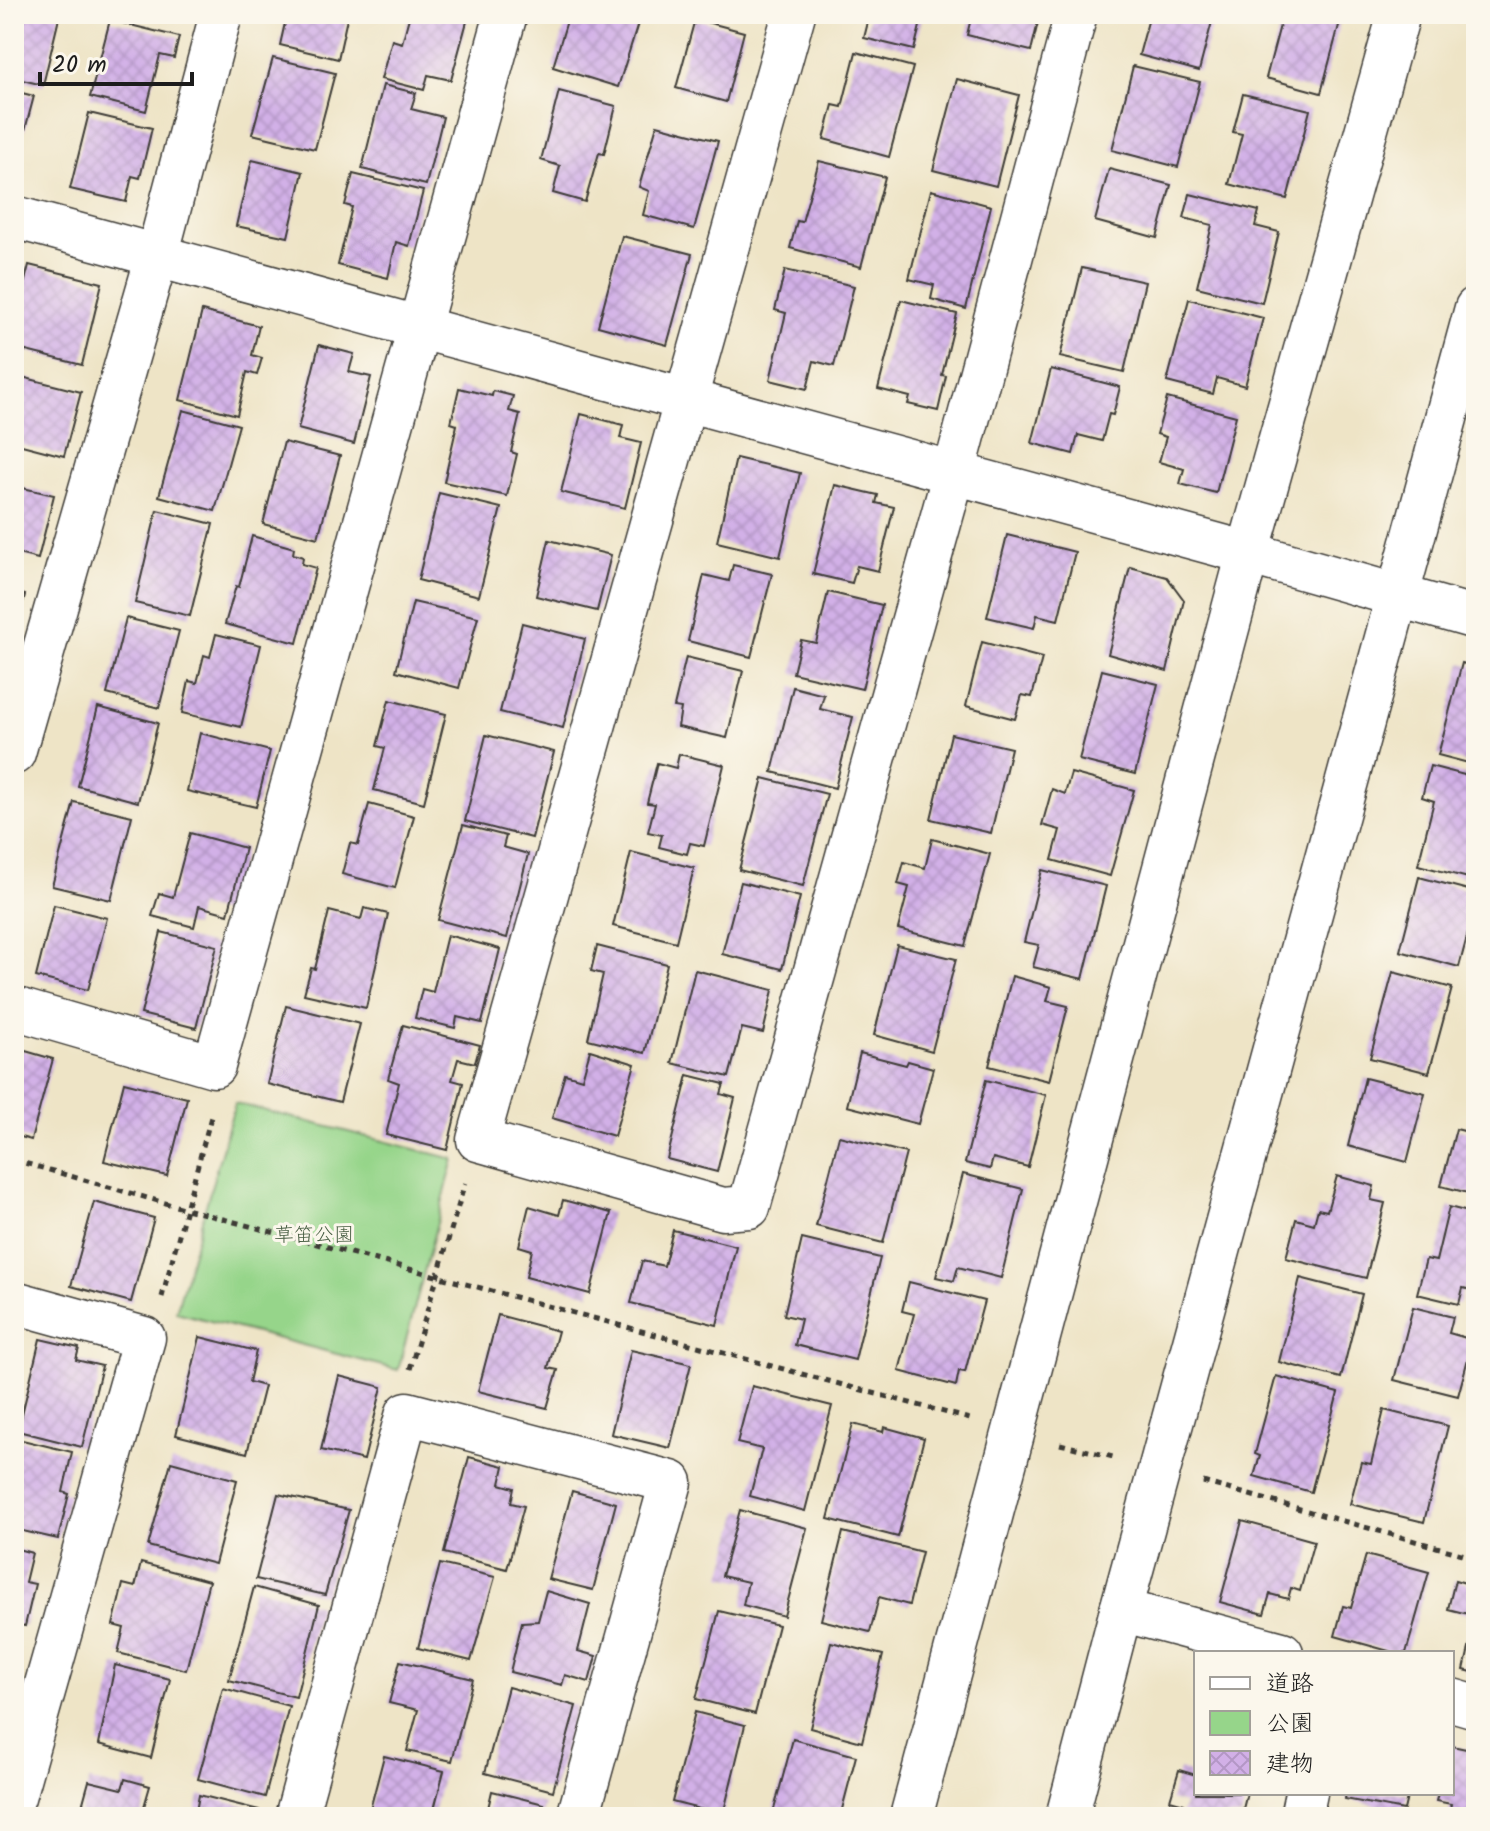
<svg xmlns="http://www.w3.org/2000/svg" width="1490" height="1831" font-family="Kalam,'Klee One',sans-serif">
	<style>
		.green { fill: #96d58a; stroke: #597853; stroke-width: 2 }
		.building { fill: url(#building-cross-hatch) }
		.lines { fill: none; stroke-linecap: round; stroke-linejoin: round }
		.minor-casing { stroke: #3c3a36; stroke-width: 45 }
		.path { stroke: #3c3a36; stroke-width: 5; stroke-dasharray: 6 6; stroke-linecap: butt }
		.minor { stroke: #fff; stroke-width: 42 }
		.labels { text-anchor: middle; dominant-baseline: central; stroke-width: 6; stroke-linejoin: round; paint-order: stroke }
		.park-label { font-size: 20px; fill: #475d42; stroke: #fbf7ec }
	</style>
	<defs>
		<pattern id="building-cross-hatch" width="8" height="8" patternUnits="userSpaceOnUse" patternTransform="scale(2)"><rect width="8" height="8" fill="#d2b0e7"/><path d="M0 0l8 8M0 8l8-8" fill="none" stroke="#b497c6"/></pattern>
	</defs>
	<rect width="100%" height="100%" fill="#fbf7ec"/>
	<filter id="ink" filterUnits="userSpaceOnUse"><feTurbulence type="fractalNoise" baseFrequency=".0125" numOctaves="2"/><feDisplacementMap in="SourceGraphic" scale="16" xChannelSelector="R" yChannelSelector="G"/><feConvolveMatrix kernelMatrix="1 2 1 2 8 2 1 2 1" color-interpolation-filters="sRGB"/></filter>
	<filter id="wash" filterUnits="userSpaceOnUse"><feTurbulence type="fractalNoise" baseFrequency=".006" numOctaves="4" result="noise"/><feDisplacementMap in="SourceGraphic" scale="32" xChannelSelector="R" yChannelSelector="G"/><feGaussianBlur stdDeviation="1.8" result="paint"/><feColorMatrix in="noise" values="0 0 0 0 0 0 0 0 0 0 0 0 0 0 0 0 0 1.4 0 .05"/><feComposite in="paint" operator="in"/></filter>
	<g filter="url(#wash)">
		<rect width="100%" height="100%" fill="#eee4c6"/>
		<!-- green -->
		<polygon class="green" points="235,1103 454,1159 398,1370 176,1312"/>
		<g id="blocks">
			<!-- building -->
			<g class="building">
				<polygon points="14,14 60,14 43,85 14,78"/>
				<polygon points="287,14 348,14 338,59 280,45"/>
				<polygon points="410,14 469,14 451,80 428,75 424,90 381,79 392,40 402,43"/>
				<polygon points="569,14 641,14 618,87 553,67"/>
				<polygon points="870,14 923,14 914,50 864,38"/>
				<polygon points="972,14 1040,14 1031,51 967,35"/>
				<polygon points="1150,14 1214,14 1199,71 1139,55"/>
				<polygon points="1283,14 1342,14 1321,93 1266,78"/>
				<polygon points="695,19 744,32 726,102 676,88"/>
				<polygon points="110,20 179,37 174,58 160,55 146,111 90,97"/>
				<polygon points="856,52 913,67 889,157 824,139 833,105 842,107"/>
				<polygon points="273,58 335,73 315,149 252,134"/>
				<polygon points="1133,66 1200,82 1178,167 1112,150"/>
				<polygon points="957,79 1019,95 996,186 933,170"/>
				<polygon points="383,85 416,93 411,109 443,117 426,185 362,169"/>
				<polygon points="14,91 34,96 25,130 20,129 15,150"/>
				<polygon points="559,91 616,106 604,154 599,153 585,202 553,193 560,166 541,160"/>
				<polygon points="1243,94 1310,110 1287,199 1229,184 1242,134 1233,132"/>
				<polygon points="89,113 152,128 140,178 132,176 126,202 70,189"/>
				<polygon points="657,125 718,141 694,229 643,215 649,191 639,187"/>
				<polygon points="252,160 303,172 288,237 236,226"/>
				<polygon points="819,161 885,177 861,267 790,248 797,221 802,222"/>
				<polygon points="1109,169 1171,185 1157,238 1095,221"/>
				<polygon points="353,174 423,191 409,246 396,242 388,278 338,265 352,207 345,205"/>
				<polygon points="931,190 991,206 966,309 931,299 934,285 909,279"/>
				<polygon points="1190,194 1259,211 1255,226 1279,232 1262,303 1197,287 1212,225 1184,218"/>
				<polygon points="622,236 692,254 667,345 598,326"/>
				<polygon points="29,265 102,283 82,365 14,348 14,324"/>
				<polygon points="1082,268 1145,282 1124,372 1060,357"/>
				<polygon points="785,270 854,286 834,366 814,361 807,389 770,380 786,313 775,310"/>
				<polygon points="1189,299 1263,318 1245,386 1217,378 1213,394 1167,382"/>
				<polygon points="901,300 957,314 942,375 946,376 938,411 908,404 910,397 878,389"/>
				<polygon points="202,311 259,326 252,355 262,358 257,375 247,372 237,415 180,400"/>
				<polygon points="319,345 354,354 349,372 371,377 354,444 298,429"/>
				<polygon points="1051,369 1120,387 1113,415 1109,414 1102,441 1078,435 1073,454 1032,443"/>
				<polygon points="14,375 81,392 64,456 14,443"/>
				<polygon points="459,388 492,396 493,391 513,396 509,411 520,414 511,452 517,454 507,496 444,482 457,425 451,423"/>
				<polygon points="1167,398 1236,416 1216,493 1180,484 1184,469 1159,462 1166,437 1157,434"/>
				<polygon points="183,410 239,425 215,511 159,496"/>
				<polygon points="581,414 623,425 620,438 641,443 625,508 561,492"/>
				<polygon points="284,442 340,456 318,538 263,524"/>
				<polygon points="736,458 800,473 780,557 717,542"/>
				<polygon points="835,485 878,495 876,503 894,507 878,571 857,566 852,583 813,574"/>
				<polygon points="14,486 54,495 38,559 14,553"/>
				<polygon points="439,493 501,508 479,596 418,580"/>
				<polygon points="157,510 213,524 190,616 135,603"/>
				<polygon points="1007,535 1075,552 1058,620 1037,615 1034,628 987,617"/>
				<polygon points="252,536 294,548 293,554 303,557 302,564 316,568 297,643 225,624 236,586 239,587"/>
				<polygon points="549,540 611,555 597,611 536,596"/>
				<polygon points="733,565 772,574 751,657 688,641 704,575 729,581"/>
				<polygon points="1130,567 1167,577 1184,600 1167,671 1108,654"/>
				<polygon points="14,592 25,595 15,633 14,633"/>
				<polygon points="828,592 882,605 862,689 793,673 801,640 816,643"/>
				<polygon points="413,602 478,617 459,688 396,671"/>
				<polygon points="126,618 179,631 159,708 107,694"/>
				<polygon points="522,623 585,639 563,728 500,712"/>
				<polygon points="216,634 261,645 241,727 182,713 189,681 197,683 204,655 210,657"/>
				<polygon points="982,642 1042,658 1032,697 1022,695 1015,719 966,706"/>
				<polygon points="686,657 743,671 727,738 678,727 681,708 674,707"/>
				<polygon points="1462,663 1476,667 1476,765 1438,755"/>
				<polygon points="1102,670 1158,684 1135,774 1079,760"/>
				<polygon points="793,687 824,695 820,709 853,717 835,788 772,772"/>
				<polygon points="389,700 446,714 424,803 374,790 385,748 377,746"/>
				<polygon points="98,707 158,723 138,802 78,786"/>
				<polygon points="200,733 270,751 256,807 187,791"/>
				<polygon points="951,734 1011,748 991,833 931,819"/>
				<polygon points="486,735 554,752 532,838 465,821"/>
				<polygon points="679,754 724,765 704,846 690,843 687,854 659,847 662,835 648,832 655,804 647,803 657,763 676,768"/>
				<polygon points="1430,766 1476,778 1476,880 1418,865 1434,801 1422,797"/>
				<polygon points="1071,773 1134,790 1110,876 1052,860 1060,830 1042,825 1052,789 1065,794"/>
				<polygon points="763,778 827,794 803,886 739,870"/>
				<polygon points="74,802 132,816 111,900 52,886"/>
				<polygon points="369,804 414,816 395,888 342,874 350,843 358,845"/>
				<polygon points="463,825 506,836 503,847 528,854 507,938 438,920"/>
				<polygon points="190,833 245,848 228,914 199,906 194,927 152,916 159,893 173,897"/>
				<polygon points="932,839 990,854 965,946 898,929 909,887 898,884 904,862 925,868"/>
				<polygon points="631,852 694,868 676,942 613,926"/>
				<polygon points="1042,870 1106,886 1083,979 1033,967 1039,945 1024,942"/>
				<polygon points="1419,877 1476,892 1476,903 1459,967 1400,951"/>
				<polygon points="741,882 800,897 782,969 722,954"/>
				<polygon points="54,905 107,918 88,990 36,977"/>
				<polygon points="364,908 388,914 366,1008 304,994 311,968 315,969 329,911 361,919"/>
				<polygon points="161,932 217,946 196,1028 141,1014"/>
				<polygon points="447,935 500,949 482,1023 457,1017 455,1028 415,1018 422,989 433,992"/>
				<polygon points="897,945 956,959 932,1051 874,1035"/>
				<polygon points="597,946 667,964 645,1053 588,1039 603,974 591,971"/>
				<polygon points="695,970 773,990 763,1033 742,1028 729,1077 672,1063"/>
				<polygon points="1393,972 1452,988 1429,1073 1370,1058"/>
				<polygon points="1012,976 1051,987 1047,1001 1068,1006 1049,1081 989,1066"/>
				<polygon points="286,1006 360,1024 340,1102 267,1084"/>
				<polygon points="403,1025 480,1045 475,1063 458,1059 452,1080 463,1083 447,1150 386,1135 399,1083 388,1079"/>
				<polygon points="15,1048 53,1059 31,1140 14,1135"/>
				<polygon points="590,1050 635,1064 614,1136 552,1118 565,1074 582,1079"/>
				<polygon points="860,1053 906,1065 908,1061 933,1068 918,1124 847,1106"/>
				<polygon points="688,1075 724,1084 721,1094 735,1098 717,1172 667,1159"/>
				<polygon points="1365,1078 1425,1093 1407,1162 1348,1146"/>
				<polygon points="986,1080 1046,1095 1028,1167 993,1158 990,1169 965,1163"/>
				<polygon points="124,1082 187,1098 167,1176 104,1161"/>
				<polygon points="1475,1105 1476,1105 1476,1195 1441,1186 1456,1129 1468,1132"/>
				<polygon points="839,1136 906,1153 883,1243 816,1226"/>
				<polygon points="963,1174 1023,1189 1001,1278 958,1267 954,1281 936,1277"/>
				<polygon points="1337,1176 1374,1186 1371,1200 1385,1203 1366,1278 1286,1258 1296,1219 1314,1224 1318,1209 1327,1211"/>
				<polygon points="563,1200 611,1213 590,1294 526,1277 532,1250 519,1246 529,1206 559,1215"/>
				<polygon points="94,1202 154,1218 131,1302 71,1286"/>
				<polygon points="1449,1207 1476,1214 1476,1291 1463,1288 1459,1304 1417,1294 1426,1259 1436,1261"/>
				<polygon points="673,1230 736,1246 717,1325 631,1303 642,1261 664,1266"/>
				<polygon points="802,1239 880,1258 855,1360 795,1345 801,1319 784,1315"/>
				<polygon points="1300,1278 1362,1294 1341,1378 1279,1362"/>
				<polygon points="909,1282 984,1301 965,1372 959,1371 956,1386 899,1371 914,1314 902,1311"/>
				<polygon points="1413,1307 1453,1317 1449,1333 1473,1340 1458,1396 1394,1380"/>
				<polygon points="498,1315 558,1331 548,1368 558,1370 547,1408 478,1391"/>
				<polygon points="200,1337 256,1351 249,1382 264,1386 247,1453 176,1435"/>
				<polygon points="40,1339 79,1348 76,1360 102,1366 82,1447 18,1431"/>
				<polygon points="631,1350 691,1364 670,1448 611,1434"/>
				<polygon points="339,1376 382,1387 364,1460 321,1450"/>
				<polygon points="1276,1376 1338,1393 1311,1492 1254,1476 1260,1456 1255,1454"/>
				<polygon points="752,1386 832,1406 805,1511 750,1496 762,1449 737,1443"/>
				<polygon points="1384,1410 1448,1426 1424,1522 1350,1504 1361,1462 1371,1464"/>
				<polygon points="853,1424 883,1432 884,1427 924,1438 898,1537 828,1519"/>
				<polygon points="14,1438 72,1452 63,1492 69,1494 58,1539 14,1529"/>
				<polygon points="469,1457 504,1466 500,1484 514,1488 511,1503 524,1506 507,1569 444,1553"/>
				<polygon points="171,1462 237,1480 215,1564 148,1546"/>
				<polygon points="572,1491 616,1503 593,1590 548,1579"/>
				<polygon points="278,1494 349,1510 325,1595 256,1579"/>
				<polygon points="740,1510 807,1528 784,1616 743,1605 748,1582 722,1576"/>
				<polygon points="1242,1521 1314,1541 1300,1591 1291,1588 1288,1599 1270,1594 1264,1614 1220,1602"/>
				<polygon points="843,1532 922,1552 909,1605 879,1597 870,1632 821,1620"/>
				<polygon points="14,1548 32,1553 25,1582 35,1584 25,1626 14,1624"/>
				<polygon points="1366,1555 1429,1572 1406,1653 1396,1653 1335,1636 1343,1606 1351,1608"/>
				<polygon points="141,1563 209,1581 186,1670 118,1653 124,1628 113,1625 123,1584 135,1587"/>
				<polygon points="440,1564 495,1577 471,1661 418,1648"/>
				<polygon points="1455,1580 1476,1586 1476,1616 1448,1609"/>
				<polygon points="254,1587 319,1605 296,1697 229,1680"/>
				<polygon points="546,1591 590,1604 578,1651 596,1656 589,1682 565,1675 562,1685 510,1672 522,1622 538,1621"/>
				<polygon points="719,1611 778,1625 755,1714 696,1699"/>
				<polygon points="1475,1622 1476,1622 1476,1673 1464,1670"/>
				<polygon points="831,1642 883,1655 862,1742 810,1728"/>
				<polygon points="400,1661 473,1679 452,1761 407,1751 418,1710 389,1703"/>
				<polygon points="115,1665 170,1679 151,1758 99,1744"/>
				<polygon points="508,1687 576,1706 553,1791 485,1773"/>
				<polygon points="223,1688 289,1706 265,1797 198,1779"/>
				<polygon points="695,1712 745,1725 723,1815 672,1802"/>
				<polygon points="793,1739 856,1756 840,1817 772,1817"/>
				<polygon points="1452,1746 1476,1751 1476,1817 1448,1817 1451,1804 1436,1801 1438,1793 1452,1793"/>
				<polygon points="384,1756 444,1771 432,1817 368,1817"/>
				<polygon points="1179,1770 1196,1775 1196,1793 1247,1793 1241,1817 1180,1817 1184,1804 1170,1800"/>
				<polygon points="125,1779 150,1786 141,1817 79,1817 89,1781 122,1789"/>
				<polygon points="492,1791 544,1804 540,1817 486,1817"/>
				<polygon points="1346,1793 1408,1793 1404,1810 1345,1799"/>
				<polygon points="199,1795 259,1810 257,1817 195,1817"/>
			</g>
		</g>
	</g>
	<g filter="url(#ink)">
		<use href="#blocks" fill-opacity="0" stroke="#3c3a36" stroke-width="2"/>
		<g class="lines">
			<!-- minor casing -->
			<g class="minor-casing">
				<g id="minor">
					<polyline points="794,14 478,1140 723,1209 749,1207 954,473 1076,14"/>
					<polyline points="14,217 1248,553 1476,618"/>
					<polyline points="14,753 157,256 221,14"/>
					<polyline points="14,1008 214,1066 506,14"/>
					<polyline points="14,1302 144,1338 14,1797"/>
					<polyline points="1121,1610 1282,1653"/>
					<polyline points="1452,1700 1476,1707"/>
					<polyline points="296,1817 407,1413 671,1482 578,1817"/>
					<polyline points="911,1817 1248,553 1399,14"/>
					<polyline points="1067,1817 1121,1610 1476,308"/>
					<polyline points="1301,1817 1306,1793"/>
				</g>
			</g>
			<!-- path -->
			<g class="path">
				<polyline points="14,1160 186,1209 970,1419"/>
				<polyline points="162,1297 212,1113"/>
				<polyline points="410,1369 465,1183"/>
				<polyline points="1060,1444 1113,1457"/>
				<polyline points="1203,1482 1476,1558"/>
			</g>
			<!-- minor -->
			<use href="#minor" class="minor"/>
		</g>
	</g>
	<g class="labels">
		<!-- park labels -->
		<g class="park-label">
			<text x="314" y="1236">草笛公園</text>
		</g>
	</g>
	<!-- margin -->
	<rect width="1490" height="1831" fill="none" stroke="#fbf7ec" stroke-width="48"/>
	<!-- legend -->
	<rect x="1194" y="1651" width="260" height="144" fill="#fbf7ec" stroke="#a29f99" stroke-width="2"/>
	<rect x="1210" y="1677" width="40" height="12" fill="#ffffff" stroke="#a29f99" stroke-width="2"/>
	<text x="1266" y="1691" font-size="24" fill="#1c1c1c">道路</text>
	<rect x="1210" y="1711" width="40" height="24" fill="#96d58a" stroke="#a29f99" stroke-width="2"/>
	<text x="1266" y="1731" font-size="24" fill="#1c1c1c">公園</text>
	<rect x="1210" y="1751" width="40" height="24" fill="url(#building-cross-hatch)" stroke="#a29f99" stroke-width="2"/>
	<text x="1266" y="1771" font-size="24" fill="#1c1c1c">建物</text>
	<!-- scale -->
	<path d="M40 72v12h152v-12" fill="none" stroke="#1c1c1c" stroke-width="4"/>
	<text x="52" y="72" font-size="24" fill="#1c1c1c" stroke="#fbf7ec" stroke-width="6" paint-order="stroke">20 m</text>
</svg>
